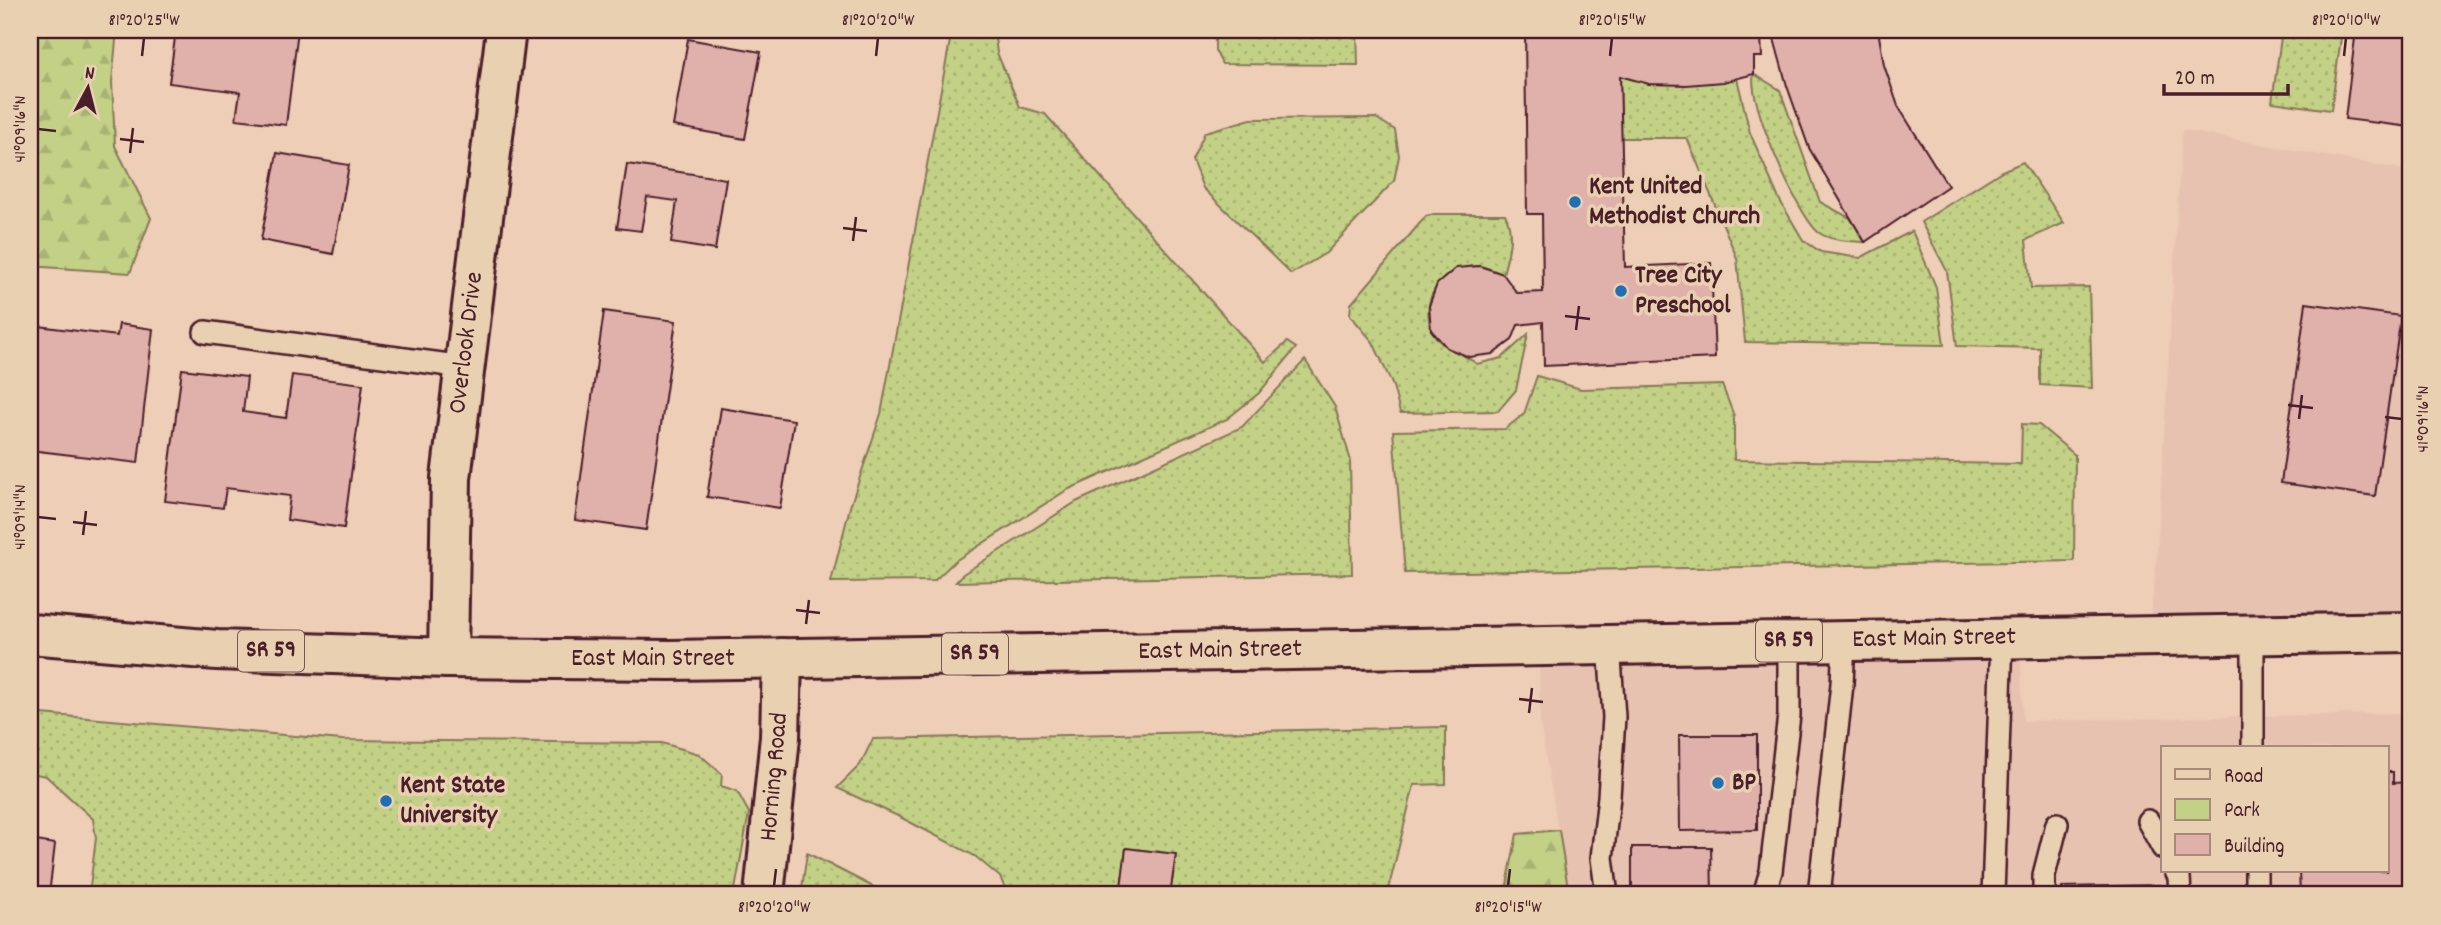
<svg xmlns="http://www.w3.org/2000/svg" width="2441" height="925" font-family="Dekko,sans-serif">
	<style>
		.built { fill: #e7c2b0; fill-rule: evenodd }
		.green { fill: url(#green-dots); stroke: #867858; stroke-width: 2 }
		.forest { fill: url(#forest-firs); stroke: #867858; stroke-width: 2 }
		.building { fill: #e0b0ab; stroke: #4a1f2b; stroke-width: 2 }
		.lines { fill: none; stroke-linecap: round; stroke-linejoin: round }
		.service-casing { stroke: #4a1f2b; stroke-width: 26 }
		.minor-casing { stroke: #4a1f2b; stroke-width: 44 }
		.tertiary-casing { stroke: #4a1f2b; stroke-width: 44 }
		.primary-casing { stroke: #4a1f2b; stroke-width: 44 }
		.service { stroke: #e9d0b1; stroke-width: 21 }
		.minor { stroke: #e9d0b1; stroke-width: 38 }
		.tertiary { stroke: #e9d0b1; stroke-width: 38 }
		.primary { stroke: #e9d0b1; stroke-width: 38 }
		.ticks { fill: none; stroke: #4a1f2b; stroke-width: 2.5 }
		.poi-dot { fill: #1f6fb2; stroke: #e9d0b1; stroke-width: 2.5 }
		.labels { text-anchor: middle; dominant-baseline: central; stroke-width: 7; stroke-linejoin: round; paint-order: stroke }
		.shield { fill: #e9d0b1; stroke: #7a5453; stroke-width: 2 }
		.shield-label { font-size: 24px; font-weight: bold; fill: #4a1f2b }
		.poi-label { font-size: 26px; font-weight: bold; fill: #4a1f2b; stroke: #e9d0b1; text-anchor: start }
		.street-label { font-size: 26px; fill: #4a1f2b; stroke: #e9d0b1 }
		.neatline { fill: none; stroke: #4a1f2b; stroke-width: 2.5 }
		.ticks-label { font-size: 18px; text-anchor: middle; fill: #4a1f2b }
	</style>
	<defs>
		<pattern id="green-dots" width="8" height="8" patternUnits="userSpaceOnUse" patternTransform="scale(1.75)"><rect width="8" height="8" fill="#c2d185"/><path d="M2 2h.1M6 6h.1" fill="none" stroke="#a8b373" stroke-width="1.8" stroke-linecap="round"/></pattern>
		<pattern id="forest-firs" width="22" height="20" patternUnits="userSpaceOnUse" patternTransform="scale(1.75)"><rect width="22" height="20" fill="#c2d185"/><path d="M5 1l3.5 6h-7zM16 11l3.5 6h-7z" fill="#a8b373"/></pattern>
	</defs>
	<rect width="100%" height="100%" fill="#eeceb6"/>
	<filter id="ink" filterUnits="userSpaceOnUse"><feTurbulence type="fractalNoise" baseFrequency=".0143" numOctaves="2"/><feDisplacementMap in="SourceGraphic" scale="14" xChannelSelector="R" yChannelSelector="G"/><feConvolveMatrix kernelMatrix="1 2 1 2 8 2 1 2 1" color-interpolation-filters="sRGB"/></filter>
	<g filter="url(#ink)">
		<!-- built -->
		<g class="built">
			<polygon points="2182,130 2411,171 2411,632 2149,636 2157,555"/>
			<path d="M 2020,637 L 2023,721 L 2411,713 L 2411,895 L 1569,895 L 1540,722 L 1539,645 ZM 2163,748 L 2387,748 L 2387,871 L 2163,871 Z"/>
		</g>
		<!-- green -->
		<g class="green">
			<polygon points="952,30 994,30 997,53 1020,107 1045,114 1265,362 1287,342 1296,348 1259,393 1227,419 1067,490 955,561 934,581 831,582 850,507 881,414"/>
			<polygon points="1215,30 1357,30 1358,65 1222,64 1215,50"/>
			<polygon points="2282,30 2342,30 2331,110 2272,102"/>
			<path d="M 1754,74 L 1780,90 L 1820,202 L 1850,218 L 1865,242 C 1851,241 1829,241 1818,232 C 1797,214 1746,99 1754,74 Z"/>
			<polygon points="1620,76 1649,84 1723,82 1737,78 1750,133 1779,199 1803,240 1821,252 1860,258 1912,231 1936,287 1944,345 1745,342 1737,258 1687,138 1621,138"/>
			<polygon points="1376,118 1395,130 1399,156 1394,181 1326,253 1291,274 1203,188 1192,160 1205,132 1251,119"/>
			<polygon points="2023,162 2064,223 2026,240 2031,288 2089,287 2092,388 2040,385 2040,348 1957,346 1947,271 1921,222 2002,171"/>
			<path d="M 1434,214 L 1505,214 C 1515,234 1508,254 1503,274 C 1495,271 1485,266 1477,266 C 1444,266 1420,296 1431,328 C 1438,349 1462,352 1477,364 L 1502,358 L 1528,334 L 1516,390 L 1498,411 L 1400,413 L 1393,386 L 1373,342 L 1350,315 L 1351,304 L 1426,216 Z"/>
			<polygon points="1305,360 1335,407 1350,458 1352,574 956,582 963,574 1076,502 1242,427"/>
			<polygon points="1537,376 1581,389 1722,385 1734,416 1734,460 2021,464 2022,424 2039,425 2075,455 2074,561 1405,573 1393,431 1505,429 1524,414"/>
			<polygon points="30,713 342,740 662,743 699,754 722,774 721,786 737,791 749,813 734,895 89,895 96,838 93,819 46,776 30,773"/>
			<polygon points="1446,727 1446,784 1414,785 1387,895 1170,895 1176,854 1126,848 1120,895 1008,895 1000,877 975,856 902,818 837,788 860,765 873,739"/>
			<polygon points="807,853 889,895 801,895"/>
		</g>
		<!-- forest -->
		<g class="forest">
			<polygon points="30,30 117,30 112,82 115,146 151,218 130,273 30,266"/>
			<polygon points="1559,830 1569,895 1505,895 1517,834"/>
		</g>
		<!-- building -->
		<g class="building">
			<polygon points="176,30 298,30 286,125 236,119 240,92 169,83"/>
			<polygon points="1525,30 1878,30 1884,65 1898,106 1948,186 1865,242 1809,148 1787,86 1773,35 1761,36 1762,57 1754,57 1754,74 1723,82 1686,85 1649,84 1620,76 1625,267 1711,263 1715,358 1544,366 1543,322 1518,325 1512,340 1493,354 1469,357 1447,348 1431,330 1429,306 1437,284 1456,268 1480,266 1503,274 1517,293 1543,292 1542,214 1527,214"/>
			<polygon points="2356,30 2411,30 2411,127 2345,119"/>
			<polygon points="688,39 761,52 745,139 673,126"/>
			<polygon points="277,153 349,165 333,254 261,240"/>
			<polygon points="627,164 726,179 715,250 671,243 677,201 647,197 641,231 617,228"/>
			<polygon points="2306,303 2401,316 2375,496 2281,483"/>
			<polygon points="604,311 676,321 646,530 575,520"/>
			<polygon points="119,324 153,329 138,463 30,450 30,325 117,336"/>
			<polygon points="182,369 247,377 243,412 286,418 292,375 363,384 344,528 287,520 290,496 226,488 223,508 165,501"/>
			<polygon points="721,408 794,420 780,508 707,497"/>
			<polygon points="1679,735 1757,735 1757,830 1680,831"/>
			<polygon points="2387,772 2393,772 2393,783 2411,782 2411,895 2300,895 2299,871 2387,871"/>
			<polygon points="30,840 55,844 49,895 30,895"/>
			<polygon points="1632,847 1711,847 1712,895 1632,895"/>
			<polygon points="1126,848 1176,854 1170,895 1120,895"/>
			<polygon points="2160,885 2161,895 2062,895 2062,887"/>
		</g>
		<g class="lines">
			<!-- service casing -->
			<g class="service-casing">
				<g id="service">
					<polyline points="205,332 464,367"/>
					<polyline points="2253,634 2253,748"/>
					<polyline points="2148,821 2163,848"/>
					<polyline points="2176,871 2179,877 2180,895"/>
					<polyline points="2256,871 2256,895"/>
					<polyline points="1607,895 1602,858 1609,797 1614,717 1609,644"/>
					<polyline points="1764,895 1771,871 1789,715 1789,641"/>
					<polyline points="1819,895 1842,684 1844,640"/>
					<polyline points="1993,895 2002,638"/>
					<polyline points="2044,895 2044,875 2057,824"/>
				</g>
			</g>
			<!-- minor casing -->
			<g class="minor-casing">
				<polyline id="minor" points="448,658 451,478 506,30"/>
			</g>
			<!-- tertiary casing -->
			<g class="tertiary-casing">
				<polyline id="tertiary" points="764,895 780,737 782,658"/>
			</g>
			<!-- primary casing -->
			<g class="primary-casing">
				<polyline id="primary" points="30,634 217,650 448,658 671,660 2411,632"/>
			</g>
			<!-- service -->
			<use href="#service" class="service"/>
			<!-- minor -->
			<use href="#minor" class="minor"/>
			<!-- tertiary -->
			<use href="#tertiary" class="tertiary"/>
			<!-- primary -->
			<use href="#primary" class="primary"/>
		</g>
	</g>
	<!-- ticks -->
	<path class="ticks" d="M 142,56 L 144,38M 876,56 L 878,38M 1610,56 L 1612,38M 2344,56 L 2346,38M 38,129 L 56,131M 120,139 L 144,142M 130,153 L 133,128M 843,228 L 867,231M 853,241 L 856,217M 1565,316 L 1590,319M 1576,330 L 1579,306M 2288,405 L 2313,408M 2385,417 L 2402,419M 2299,419 L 2302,395M 38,517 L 56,519M 73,522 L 97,525M 83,535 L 86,511M 796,610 L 820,613M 806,624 L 809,600M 1519,699 L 1543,702M 1529,713 L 1532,688M 774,886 L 776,869M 1508,886 L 1510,869"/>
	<!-- markers -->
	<g class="poi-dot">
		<circle cx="1575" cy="202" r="7"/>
		<circle cx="1621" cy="291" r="7"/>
		<circle cx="1718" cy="783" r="7"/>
		<circle cx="386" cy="801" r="7"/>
	</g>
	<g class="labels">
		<!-- shield labels -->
		<g class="shield">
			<rect x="1756" y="620.5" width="66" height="41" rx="5"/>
			<rect x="238" y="630.5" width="66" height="41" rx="5"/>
			<rect x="942" y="633.5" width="66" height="41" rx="5"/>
		</g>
		<g class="shield-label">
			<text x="1789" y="641">SR 59</text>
			<text x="271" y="651">SR 59</text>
			<text x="975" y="654">SR 59</text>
		</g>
		<!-- poi labels -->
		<g class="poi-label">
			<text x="1589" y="187">Kent United<tspan x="1589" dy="30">Methodist Church</tspan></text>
			<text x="1635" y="276">Tree City<tspan x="1635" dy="30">Preschool</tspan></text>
			<text x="1732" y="783">BP</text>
			<text x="400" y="786">Kent State<tspan x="400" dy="30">University</tspan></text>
		</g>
		<!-- street labels -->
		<g class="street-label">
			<text transform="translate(467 343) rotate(-83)">Overlook Drive</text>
			<text transform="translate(1934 639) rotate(-1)">East Main Street</text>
			<text transform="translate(1220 651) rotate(-1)">East Main Street</text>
			<text x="653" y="659">East Main Street</text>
			<text transform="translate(775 777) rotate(-85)">Horning Road</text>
		</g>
	</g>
	<!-- margin -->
	<rect width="2441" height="925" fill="none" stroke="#e9d0b1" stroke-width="77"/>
	<!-- legend -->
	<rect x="2161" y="746" width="228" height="126" fill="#e9d0b1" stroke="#a9897b" stroke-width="2"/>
	<rect x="2175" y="769" width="35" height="10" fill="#e9d0b1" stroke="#a9897b" stroke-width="2"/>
	<text x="2224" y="782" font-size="21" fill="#4a1f2b">Road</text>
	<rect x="2175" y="799" width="35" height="21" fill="#c2d185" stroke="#a9897b" stroke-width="2"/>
	<text x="2224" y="816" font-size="21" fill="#4a1f2b">Park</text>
	<rect x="2175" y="834" width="35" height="21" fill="#e0b0ab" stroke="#a9897b" stroke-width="2"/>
	<text x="2224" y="852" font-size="21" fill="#4a1f2b">Building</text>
	<!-- north arrow -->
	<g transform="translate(88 88) rotate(7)" stroke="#e9d0b1" stroke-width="5" paint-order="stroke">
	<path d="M0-5L12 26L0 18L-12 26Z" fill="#4a1f2b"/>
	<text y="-10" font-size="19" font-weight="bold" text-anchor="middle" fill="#4a1f2b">N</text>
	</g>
	<!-- scale -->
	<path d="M2164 84v10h124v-10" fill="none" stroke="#4a1f2b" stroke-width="3.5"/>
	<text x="2175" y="84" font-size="21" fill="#4a1f2b" stroke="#e9d0b1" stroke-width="5" paint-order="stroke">20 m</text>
	<rect x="38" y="38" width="2364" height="848" class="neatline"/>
	<g class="ticks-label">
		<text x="144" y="25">81°20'25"W</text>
		<text x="878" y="25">81°20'20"W</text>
		<text x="1612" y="25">81°20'15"W</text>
		<text x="2346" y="25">81°20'10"W</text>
		<text transform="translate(19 129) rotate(-90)" y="6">41°09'16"N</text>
		<text transform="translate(2422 419) rotate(-90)" y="6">41°09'16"N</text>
		<text transform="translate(19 517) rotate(-90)" y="6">41°09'14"N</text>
		<text x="774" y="912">81°20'20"W</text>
		<text x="1508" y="912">81°20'15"W</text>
	</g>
</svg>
